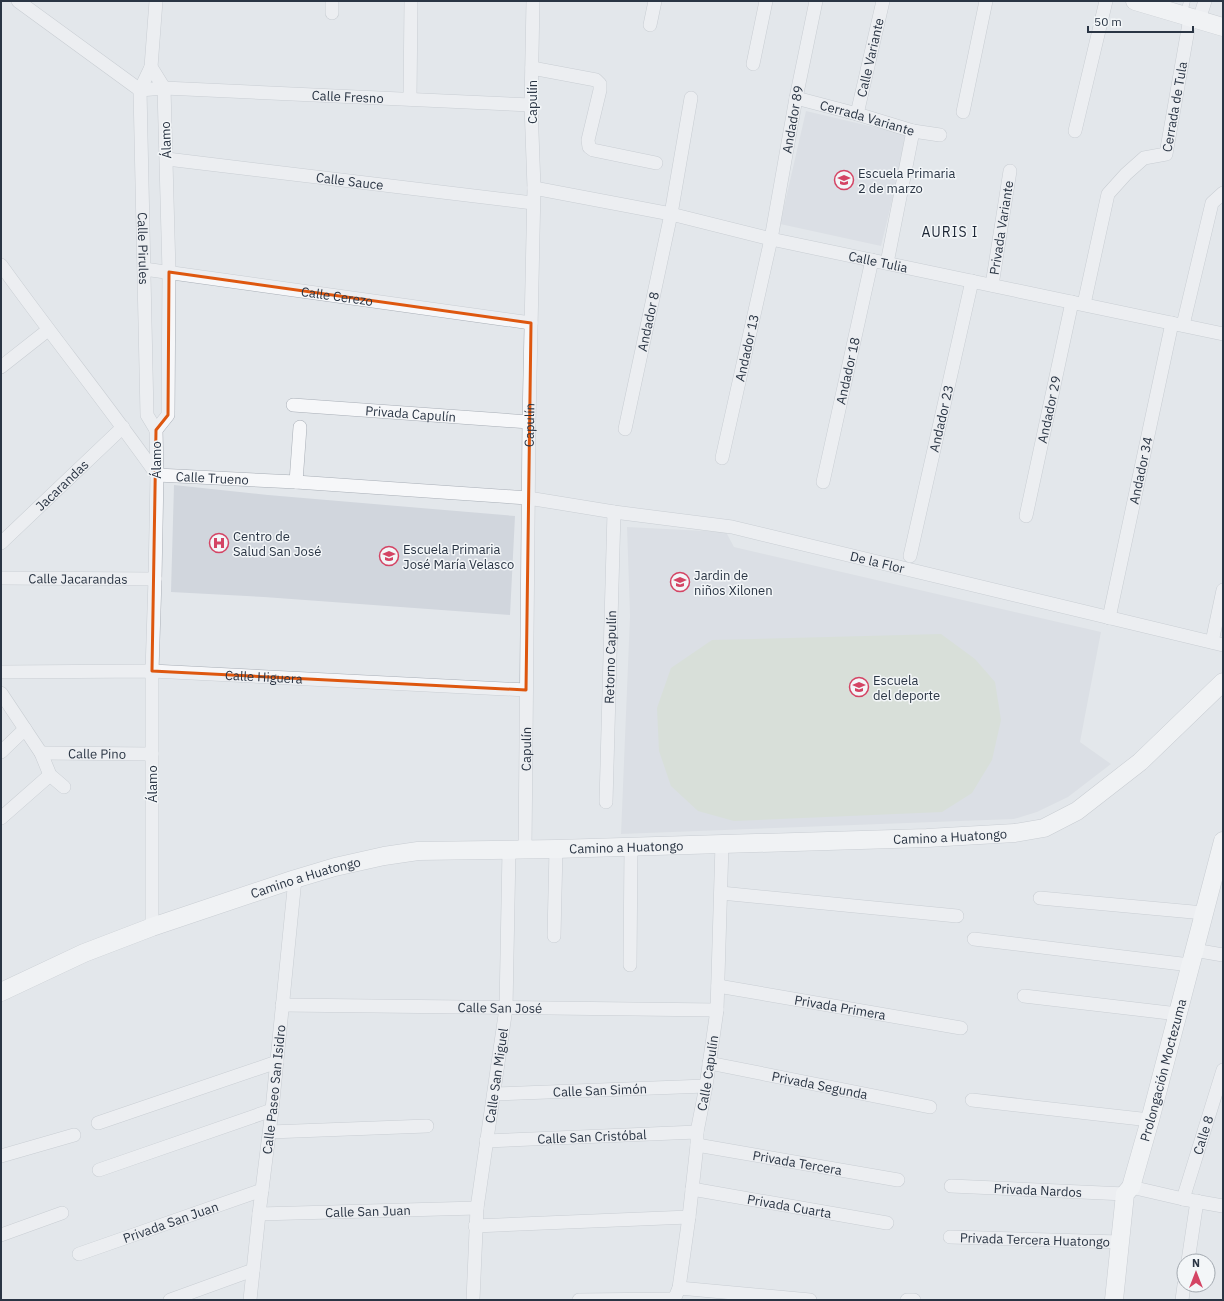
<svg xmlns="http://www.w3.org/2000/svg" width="1224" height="1301" font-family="'IBM Plex Sans',sans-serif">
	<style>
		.built { fill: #d1d6dd }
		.green { fill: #c9d6c4 }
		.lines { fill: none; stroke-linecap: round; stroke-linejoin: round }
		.lane-casing { stroke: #a8aeb6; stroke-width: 7 }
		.street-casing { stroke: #a8aeb6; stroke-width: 14 }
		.secondary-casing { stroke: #a8aeb6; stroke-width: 19 }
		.lane { stroke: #f6f7f9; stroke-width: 6 }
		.street { stroke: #f6f7f9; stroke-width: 13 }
		.secondary { stroke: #fff; stroke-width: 18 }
		.marked { fill: none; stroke: #de570f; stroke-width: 3; stroke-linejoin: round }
		.labels { text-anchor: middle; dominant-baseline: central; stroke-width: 3; stroke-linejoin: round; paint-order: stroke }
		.street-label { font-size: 13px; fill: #2a3544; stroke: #f3f6f8 }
		.poi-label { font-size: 13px; fill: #2a3544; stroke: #f3f6f8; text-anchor: start }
		.neighbourhood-label { font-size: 14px; letter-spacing: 1px; fill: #1c2635; stroke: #f3f6f8 }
	</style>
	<rect width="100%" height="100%" fill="#e3e7eb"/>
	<!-- built -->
	<g class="built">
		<polygon points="806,111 908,135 881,246 780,224"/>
		<polygon points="174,485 268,495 515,516 510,615 264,597 171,592"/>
		<polygon points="627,527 726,532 734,547 1101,632 1080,742 1111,764 1068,797 1037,812 1014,819 621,834 630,616"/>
	</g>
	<!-- green -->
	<polygon class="green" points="941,634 975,659 995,682 1001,720 992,760 972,793 942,812 734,821 698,811 671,786 659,751 657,708 671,668 712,640"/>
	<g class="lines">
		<!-- lane casing -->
		<g class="lane-casing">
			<polyline id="lane" points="1184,13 1187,1"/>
		</g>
		<!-- street casing -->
		<g class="street-casing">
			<g id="street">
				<polyline points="18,1 140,90"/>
				<polyline points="332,13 332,1"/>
				<polyline points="1199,20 1205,1"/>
				<polyline points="650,25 655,1"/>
				<polyline points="753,64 766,1"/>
				<path id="s1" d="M 151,67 L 140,90 L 147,415 L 156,430"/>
				<polyline points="532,68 596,80 600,84 600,90 588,140 589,147 593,150 656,163"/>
				<path id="s2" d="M 140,90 L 164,88 L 531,105"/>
				<path id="s3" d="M 796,98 L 857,114 L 913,131 L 940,135"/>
				<polyline points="410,99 411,1"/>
				<polyline points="963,112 986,1"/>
				<path id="s4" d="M 857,114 L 883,1"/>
				<polyline points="1075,131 1106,1"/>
				<path id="s5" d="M 167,159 L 533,203"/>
				<path id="s6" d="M 534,188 L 671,214 L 771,239 L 1223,334"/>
				<polyline points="887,263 913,131"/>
				<path id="s7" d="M 1,265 C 52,336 107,404 157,475 L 296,482 L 528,498 L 614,512 L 732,527 L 1223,645"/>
				<path id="s8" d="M 144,269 L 531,323"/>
				<path id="s9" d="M 992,285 L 1010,171"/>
				<path id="s10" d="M 1084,304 L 1108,194 L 1126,174 L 1144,158 L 1166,154 L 1190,18"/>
				<polyline points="1183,325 1212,203 1223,193"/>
				<polyline points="1,367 48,330"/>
				<path id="s11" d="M 293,405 L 529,422"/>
				<path id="s12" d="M 625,429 L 671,214 L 691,98"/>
				<path id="s13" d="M 722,458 L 771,239 L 796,98 L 816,1"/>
				<polyline points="296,482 300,427"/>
				<path id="s14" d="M 823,482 L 872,260"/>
				<path id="s15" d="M 1026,516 L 1072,302"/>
				<path id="s16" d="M 1,543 L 123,427"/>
				<path id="s17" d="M 910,556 L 972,281"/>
				<path id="s18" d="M 1,578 L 155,579"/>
				<path id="s19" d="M 1109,618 L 1172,323"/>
				<polyline points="1212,642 1223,590"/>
				<path id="s20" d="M 1,672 L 152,671 L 526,690"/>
				<polyline points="1,693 41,753 50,775 64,787"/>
				<polyline points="1,752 25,729"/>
				<path id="s21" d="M 41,753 L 152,754"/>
				<path id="s22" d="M 606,802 L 614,512"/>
				<polyline points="1,818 50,775"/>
				<path id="s23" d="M 525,850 L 529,422 L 534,188 L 531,105 L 533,1"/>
				<polyline points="721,893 957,916"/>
				<polyline points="1040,898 1204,913"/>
				<polyline points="152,927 152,671 155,579 157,475 156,430 168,415 169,272 164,88 151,67 156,1"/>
				<polyline points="554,936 556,849"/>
				<polyline points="974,939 1190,965"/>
				<polyline points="1194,950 1223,955"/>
				<polyline points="630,965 631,846"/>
				<path id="s24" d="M 718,986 L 961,1028"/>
				<polyline points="1024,996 1178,1014"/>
				<path id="s25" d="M 282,1005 L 717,1010"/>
				<path id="s26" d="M 709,1063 L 930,1107"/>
				<path id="s27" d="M 494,1094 L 706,1086"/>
				<polyline points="972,1100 1150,1120"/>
				<polyline points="98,1123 277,1062"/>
				<polyline points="270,1132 427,1126"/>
				<path id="s28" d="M 486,1141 L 697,1132"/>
				<path id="s29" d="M 697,1145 L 898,1180"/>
				<polyline points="1,1156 74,1135"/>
				<polyline points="99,1170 272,1110"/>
				<path id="s30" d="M 951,1186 L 1125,1194"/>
				<polyline points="1131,1187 1183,1199 1223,1206"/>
				<path id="s31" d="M 692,1189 L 887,1223"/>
				<path id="s32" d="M 1183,1199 L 1223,1070"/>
				<path id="s33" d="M 259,1214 L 477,1208"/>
				<polyline points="475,1226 689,1217"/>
				<polyline points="1,1235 62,1213"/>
				<path id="s34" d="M 950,1237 L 1120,1242"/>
				<path id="s35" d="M 79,1254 L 262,1190"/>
				<polyline points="1188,1261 1197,1201"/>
				<polyline points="679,1288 810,1300"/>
				<polyline points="170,1300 253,1270"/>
				<path id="s36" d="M 250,1300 L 259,1214 L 272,1110 L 295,879"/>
				<path id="s37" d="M 473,1300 L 477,1208 L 506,1008 L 509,850"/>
				<polyline points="579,1300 674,1299"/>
				<path id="s38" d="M 674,1300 L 679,1288 L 689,1217 L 697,1145 L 697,1132 L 706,1086 L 717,1010 L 722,844"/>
				<polyline points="907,1300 914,1300"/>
				<polyline points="1182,1300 1184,1285"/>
			</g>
		</g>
		<!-- secondary casing -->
		<g class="secondary-casing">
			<g id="secondary">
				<polyline points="1135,1 1223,27"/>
				<path id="s39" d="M 1,992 L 84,953 L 152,927 L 295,879 L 335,867 L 384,856 L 418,851 L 556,849 L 927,838 L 1015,833 L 1044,828 L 1077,811 L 1140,762 L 1223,682"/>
				<path id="s40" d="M 1114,1300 L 1125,1194 L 1131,1187 L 1150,1120 L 1223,841"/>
			</g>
		</g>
		<!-- lane -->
		<use href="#lane" class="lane"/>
		<!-- street -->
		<use href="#street" class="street"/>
		<!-- secondary -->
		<use href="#secondary" class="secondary"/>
	</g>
	<!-- marked area -->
	<path d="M0 0H1224V1301H0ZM 169,272 L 531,323 L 526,690 L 152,671 L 156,430 L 168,415 Z" fill="#e3e7eb" fill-opacity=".55" fill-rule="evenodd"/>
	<path class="marked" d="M 169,272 L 531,323 L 526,690 L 152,671 L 156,430 L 168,415 Z"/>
	<!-- icons -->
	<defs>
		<g id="school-ring" transform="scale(1)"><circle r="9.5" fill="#f3f6f8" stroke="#d44464" stroke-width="1.5"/><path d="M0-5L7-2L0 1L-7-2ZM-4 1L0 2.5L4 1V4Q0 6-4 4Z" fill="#d44464"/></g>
		<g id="hospital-ring" transform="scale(1)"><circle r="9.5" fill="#f3f6f8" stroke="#d44464" stroke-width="1.5"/><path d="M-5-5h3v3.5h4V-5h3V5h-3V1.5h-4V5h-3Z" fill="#d44464"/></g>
	</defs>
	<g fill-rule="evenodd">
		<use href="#school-ring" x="844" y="180"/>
		<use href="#hospital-ring" x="219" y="543"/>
		<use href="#school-ring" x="389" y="556"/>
		<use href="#school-ring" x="680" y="582"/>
		<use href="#school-ring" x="859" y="687"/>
	</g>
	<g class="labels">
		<!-- street labels -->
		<g class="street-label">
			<text stroke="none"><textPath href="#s4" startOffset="58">Calle Variante</textPath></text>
			<text stroke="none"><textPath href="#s2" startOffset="208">Calle Fresno</textPath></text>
			<text transform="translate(532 102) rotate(-90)">Capulín</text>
			<text stroke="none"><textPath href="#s10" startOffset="234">Cerrada de Tula</textPath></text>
			<text stroke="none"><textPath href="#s3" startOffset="74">Cerrada Variante</textPath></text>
			<text stroke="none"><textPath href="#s13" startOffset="346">Andador 89</textPath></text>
			<text transform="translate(166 140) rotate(-92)">Álamo</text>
			<text stroke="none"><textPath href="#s5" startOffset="184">Calle Sauce</textPath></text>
			<text stroke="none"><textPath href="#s9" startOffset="58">Privada Variante</textPath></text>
			<text stroke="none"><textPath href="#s1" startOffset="184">Calle Pirules</textPath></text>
			<text stroke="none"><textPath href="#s6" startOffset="352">Calle Tulia</textPath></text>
			<text stroke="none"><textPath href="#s8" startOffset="195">Calle Cerezo</textPath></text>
			<text stroke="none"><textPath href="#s12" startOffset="110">Andador 8</textPath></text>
			<text stroke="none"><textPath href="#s13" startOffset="113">Andador 13</textPath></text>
			<text stroke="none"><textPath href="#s14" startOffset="114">Andador 18</textPath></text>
			<text stroke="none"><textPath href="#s15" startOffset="109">Andador 29</textPath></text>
			<text stroke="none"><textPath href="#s11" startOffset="118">Privada Capulín</textPath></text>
			<text stroke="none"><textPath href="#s17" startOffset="141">Andador 23</textPath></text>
			<text stroke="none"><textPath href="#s23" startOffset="425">Capulín</textPath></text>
			<text transform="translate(156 460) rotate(-90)">Álamo</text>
			<text stroke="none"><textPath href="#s19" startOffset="151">Andador 34</textPath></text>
			<text stroke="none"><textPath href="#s7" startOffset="317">Calle Trueno</textPath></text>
			<text stroke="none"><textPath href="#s16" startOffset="84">Jacarandas</textPath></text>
			<text stroke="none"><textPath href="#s7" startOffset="989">De la Flor</textPath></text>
			<text stroke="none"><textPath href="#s18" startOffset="77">Calle Jacarandas</textPath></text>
			<text stroke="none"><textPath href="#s22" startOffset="145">Retorno Capulín</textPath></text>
			<text stroke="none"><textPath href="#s20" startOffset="263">Calle Higuera</textPath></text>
			<text stroke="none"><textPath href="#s23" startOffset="101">Capulín</textPath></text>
			<text stroke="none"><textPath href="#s21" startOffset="56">Calle Pino</textPath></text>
			<text transform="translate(152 784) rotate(-90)">Álamo</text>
			<text stroke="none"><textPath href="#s39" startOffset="974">Camino a Huatongo</textPath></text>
			<text stroke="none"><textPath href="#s39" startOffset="650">Camino a Huatongo</textPath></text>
			<text stroke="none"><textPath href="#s39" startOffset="326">Camino a Huatongo</textPath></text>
			<text stroke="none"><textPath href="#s24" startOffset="124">Privada Primera</textPath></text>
			<text stroke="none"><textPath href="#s25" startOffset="218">Calle San José</textPath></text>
			<text stroke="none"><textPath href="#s40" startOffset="237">Prolongación Moctezuma</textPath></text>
			<text stroke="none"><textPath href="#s38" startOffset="230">Calle Capulín</textPath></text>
			<text stroke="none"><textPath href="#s37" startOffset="226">Calle San Miguel</textPath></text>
			<text stroke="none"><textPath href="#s26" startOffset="113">Privada Segunda</textPath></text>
			<text stroke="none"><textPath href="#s36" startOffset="212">Calle Paseo San Isidro</textPath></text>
			<text stroke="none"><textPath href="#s27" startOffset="106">Calle San Simón</textPath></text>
			<text stroke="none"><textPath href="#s32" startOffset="67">Calle 8</textPath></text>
			<text stroke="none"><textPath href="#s28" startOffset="106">Calle San Cristóbal</textPath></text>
			<text stroke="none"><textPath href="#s29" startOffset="102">Privada Tercera</textPath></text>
			<text stroke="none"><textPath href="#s30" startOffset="87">Privada Nardos</textPath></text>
			<text stroke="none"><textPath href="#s31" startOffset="99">Privada Cuarta</textPath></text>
			<text stroke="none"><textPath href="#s33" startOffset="109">Calle San Juan</textPath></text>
			<text stroke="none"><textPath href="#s35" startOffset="97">Privada San Juan</textPath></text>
			<text stroke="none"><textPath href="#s34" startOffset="85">Privada Tercera Huatongo</textPath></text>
		</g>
		<!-- poi labels -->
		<g class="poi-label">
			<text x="858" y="173">Escuela Primaria<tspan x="858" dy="15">2 de marzo</tspan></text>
			<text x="233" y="536">Centro de<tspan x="233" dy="15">Salud San José</tspan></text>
			<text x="403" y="549">Escuela Primaria<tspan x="403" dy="15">José María Velasco</tspan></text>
			<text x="694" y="575">Jardin de<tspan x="694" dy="15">niños Xilonen</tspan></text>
			<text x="873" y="680">Escuela<tspan x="873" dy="15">del deporte</tspan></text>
		</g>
		<!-- neighbourhood labels -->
		<g class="neighbourhood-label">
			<text x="950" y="232">AURIS I</text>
		</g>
	</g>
	<!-- border -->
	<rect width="1224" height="1301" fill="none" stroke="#2a3544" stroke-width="4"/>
	<!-- north arrow -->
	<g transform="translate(1196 1273)"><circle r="19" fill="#f3f6f8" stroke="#a3a9b0"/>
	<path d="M0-3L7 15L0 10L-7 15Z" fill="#d44464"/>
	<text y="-6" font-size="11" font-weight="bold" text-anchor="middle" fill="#2a3544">N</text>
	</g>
	<!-- scale -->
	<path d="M1088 26v6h105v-6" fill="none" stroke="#2a3544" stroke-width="2"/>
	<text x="1094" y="26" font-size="12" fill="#2a3544" stroke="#f3f6f8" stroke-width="3" paint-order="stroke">50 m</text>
</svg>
